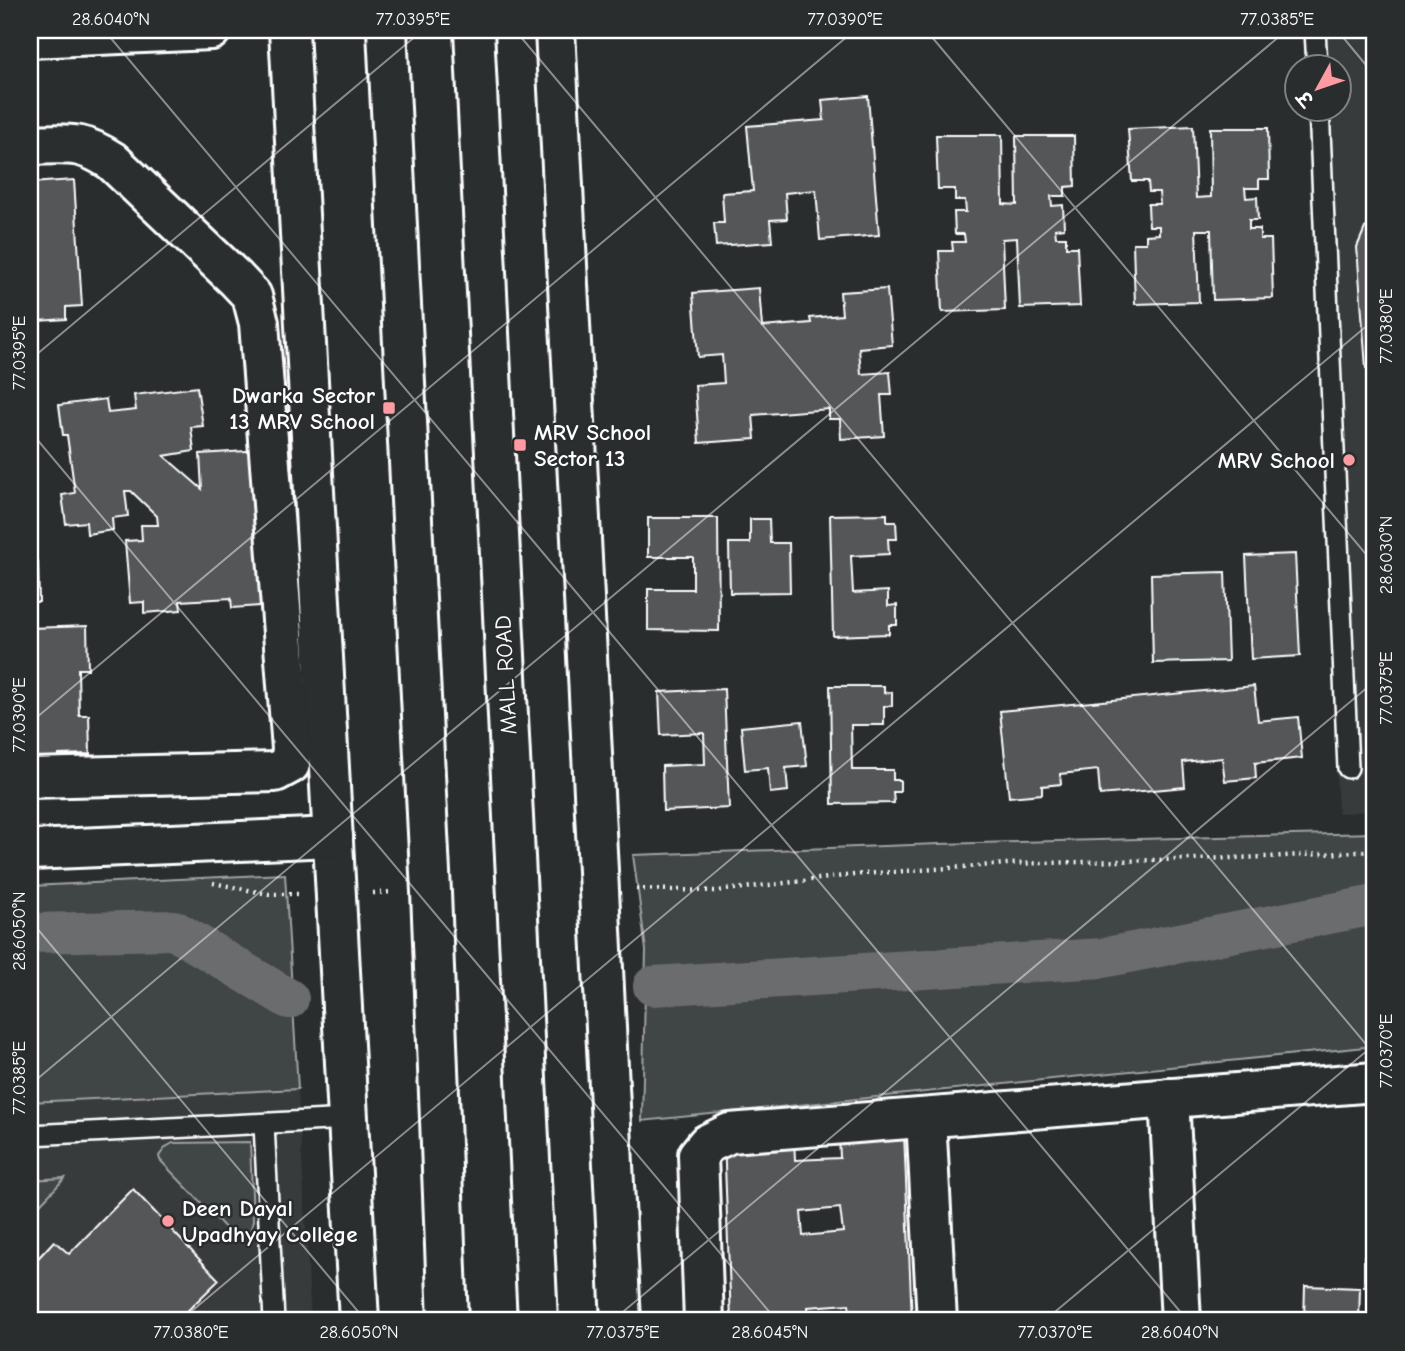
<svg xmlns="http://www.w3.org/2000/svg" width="1405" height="1351" font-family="'Comic Neue','Playpen Sans Deva',sans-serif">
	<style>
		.built { fill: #373a3b }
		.green { fill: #414445; stroke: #a0a2a2; stroke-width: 2 }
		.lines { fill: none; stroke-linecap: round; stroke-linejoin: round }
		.canal { stroke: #6a6c6d; stroke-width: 40 }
		.building { fill: #555758; stroke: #fff; stroke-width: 2; fill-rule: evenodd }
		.lane-casing { stroke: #fff; stroke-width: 24 }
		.street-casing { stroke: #fff; stroke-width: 44 }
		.secondary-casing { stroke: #fff; stroke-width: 44 }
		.path { stroke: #fff; stroke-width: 4.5; stroke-dasharray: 2 5; stroke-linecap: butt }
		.lane { stroke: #2a2d2e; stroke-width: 19 }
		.street { stroke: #2a2d2e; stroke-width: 38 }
		.secondary { stroke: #2a2d2e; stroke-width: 38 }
		.ticks { fill: none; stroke: #fff; stroke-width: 2; stroke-opacity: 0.45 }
		.poi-dot { fill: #ff9aa2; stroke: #2a2d2e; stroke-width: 2.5 }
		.labels { text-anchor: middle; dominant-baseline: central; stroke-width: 5; stroke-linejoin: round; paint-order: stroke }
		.poi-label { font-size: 23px; font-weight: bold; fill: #fff; stroke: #2a2d2e; text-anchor: end }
		.street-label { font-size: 23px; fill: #fff; stroke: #2a2d2e }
		.neatline { fill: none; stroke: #fff; stroke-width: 2.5 }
		.ticks-label { font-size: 18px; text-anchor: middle; fill: #fff }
	</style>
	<rect width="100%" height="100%" fill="#2a2d2e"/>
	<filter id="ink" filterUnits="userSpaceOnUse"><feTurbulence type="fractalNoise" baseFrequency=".0143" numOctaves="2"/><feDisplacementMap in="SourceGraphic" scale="14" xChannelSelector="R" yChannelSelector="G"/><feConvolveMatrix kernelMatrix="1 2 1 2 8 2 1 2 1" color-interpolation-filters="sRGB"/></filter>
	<g filter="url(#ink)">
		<!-- built -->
		<g class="built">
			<polygon points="1303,30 1375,30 1375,811 1338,813 1306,109 1338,108 1338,66 1304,66"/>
			<polygon points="298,1089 311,1321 30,1321 30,1102"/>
		</g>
		<!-- green -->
		<g class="green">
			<polygon points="1375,833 1375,1046 642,1121 646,950 633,855 939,844"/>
			<polygon points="285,874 298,1089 30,1102 30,886"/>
			<polygon points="250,1142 253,1221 250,1232 242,1240 236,1239 160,1160 159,1156 166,1147 173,1143"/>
			<polygon points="65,1178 30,1215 30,1180"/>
		</g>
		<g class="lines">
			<!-- canal -->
			<g class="canal">
				<polyline points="30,933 174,930 289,999"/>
				<polyline points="653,986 1102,958 1375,905"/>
			</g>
		</g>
		<!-- building -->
		<g class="building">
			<polygon points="868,96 879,235 820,240 816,190 785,193 787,219 770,220 772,242 716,246 714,223 724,223 722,193 753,191 747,126 824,120 822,100"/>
			<polygon points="1193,126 1196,198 1211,197 1210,128 1268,128 1269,179 1259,179 1259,188 1245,188 1246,198 1257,197 1258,220 1249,220 1249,229 1260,229 1260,239 1271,239 1273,298 1213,300 1211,230 1196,230 1199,302 1135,304 1133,243 1146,243 1146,235 1159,234 1159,226 1149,226 1148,204 1160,204 1159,192 1149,192 1148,181 1132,181 1128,129"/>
			<polygon points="936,135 1002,135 1003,204 1017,205 1016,136 1074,136 1075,186 1065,187 1065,196 1051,196 1052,206 1063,205 1064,228 1055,229 1056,237 1066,237 1066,247 1077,247 1080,306 1020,308 1017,238 1002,239 1005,310 942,312 939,251 953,251 952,242 965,242 964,234 955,234 954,212 966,212 965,200 955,200 955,189 938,189"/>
			<polygon points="74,180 82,306 66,307 66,319 38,321 37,308 30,309 30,183"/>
			<polygon points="1375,222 1375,367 1366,368 1357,247 1365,228"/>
			<polygon points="759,288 762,327 811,323 810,318 842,315 840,292 887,289 892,345 859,348 861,374 890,372 892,395 881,395 884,436 841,439 840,419 829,419 829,409 753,415 755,439 699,443 695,385 724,383 722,355 698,357 693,293"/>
			<polygon points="197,387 203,426 191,427 194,451 164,456 202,489 200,454 262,450 273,605 232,608 231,598 180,601 181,610 144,613 144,602 130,603 125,541 142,540 141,525 158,525 157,516 131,491 125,491 128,516 112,518 113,530 87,534 86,522 66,524 62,495 75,493 67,435 63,435 59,405 106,399 108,413 136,410 134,395"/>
			<polygon points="887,514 887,522 896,522 897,539 888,539 889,554 851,556 853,593 888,591 888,606 897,605 897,625 889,625 889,634 833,636 830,515"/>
			<polygon points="648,518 718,518 719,631 648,630 648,589 693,589 693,557 648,557"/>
			<polygon points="750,519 769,519 770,543 789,543 790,592 730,593 729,543 750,543"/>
			<polygon points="1295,554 1300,656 1251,659 1246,556"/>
			<polygon points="30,561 38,561 39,602 30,602"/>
			<polygon points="1225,572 1228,661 1153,663 1151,574"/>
			<polygon points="87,626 88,669 78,669 79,715 89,715 90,754 59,755 59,767 35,767 35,753 30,753 30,628"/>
			<polygon points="830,686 884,686 884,693 892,692 892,706 884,706 884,725 851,725 852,770 893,770 893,780 900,780 900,792 893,792 894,803 832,804"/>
			<polygon points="1254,686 1258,721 1298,717 1302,758 1255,763 1256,778 1225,781 1222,758 1183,762 1185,787 1100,795 1098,770 1060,774 1061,784 1042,786 1042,794 1009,797 1000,711"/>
			<polygon points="724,689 729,808 663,811 662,766 705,764 704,733 661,735 659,692"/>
			<polygon points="802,721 807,766 786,768 788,791 770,793 768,768 745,770 741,727"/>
			<path d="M 904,1133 L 912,1321 L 851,1321 L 849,1304 L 808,1307 L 809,1321 L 731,1321 L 724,1139 L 794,1137 L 795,1160 L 840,1158 L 839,1136 ZM 840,1208 L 843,1232 L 803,1236 L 801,1212 Z"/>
			<polygon points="133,1189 219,1280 177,1321 30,1321 30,1300 37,1293 30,1285 30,1267 54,1241 69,1254"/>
			<rect x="1364" y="1256" width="11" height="30"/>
			<polygon points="1305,1286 1360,1288 1359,1321 1304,1321"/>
		</g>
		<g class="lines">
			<!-- lane casing -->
			<g class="lane-casing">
				<g id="lane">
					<polyline points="1315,30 1317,66"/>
					<polyline points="1319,108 1348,768"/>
					<polyline points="264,1124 274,1321"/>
					<polyline points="30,1135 349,1119"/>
				</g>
			</g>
			<!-- street casing -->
			<g class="street-casing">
				<g id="street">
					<polyline points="289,30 359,1321"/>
					<polyline points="555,30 621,1321"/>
					<polyline points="30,38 211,30"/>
					<path d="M 30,145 C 67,144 80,140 112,161 L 236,279 L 252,296 L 259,323 L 292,749 L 290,764 L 275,772 L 30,778"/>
					<polyline points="30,850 333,837"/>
					<polyline points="1169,1098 1181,1321"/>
					<polyline points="926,1118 937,1321"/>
					<polyline points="704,1321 698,1155 707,1144 730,1133 1375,1082"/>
				</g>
			</g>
			<!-- secondary casing -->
			<g class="secondary-casing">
				<g id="secondary">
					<polyline points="387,30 431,892 448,1321"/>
					<polyline points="474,30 538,1321"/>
				</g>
			</g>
			<!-- path -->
			<g class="path">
				<polyline points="213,883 268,894 298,894"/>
				<polyline points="636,889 717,891 862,874 1007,864 1267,857 1375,851"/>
				<polyline points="373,893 392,892"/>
			</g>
			<!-- lane -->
			<use href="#lane" class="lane"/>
			<!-- street -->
			<use href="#street" class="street"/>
			<!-- secondary -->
			<use href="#secondary" class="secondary"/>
		</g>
	</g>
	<!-- ticks -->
	<path class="ticks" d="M 104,30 L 1188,1321M 515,30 L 1375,1055M 926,30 L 1375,565M 1337,30 L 1375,76M 30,360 L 423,30M 30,431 L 777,1321M 30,723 L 855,30M 30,920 L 366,1321M 30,1085 L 1287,30M 180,1321 L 1375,319M 612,1321 L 1375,681M 1044,1321 L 1375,1044"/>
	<!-- markers -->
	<g class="poi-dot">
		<rect x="382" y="401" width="14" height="14" rx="3.5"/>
		<rect x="513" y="438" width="14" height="14" rx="3.5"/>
		<circle cx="1349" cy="460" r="7"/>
		<circle cx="168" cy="1221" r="7"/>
	</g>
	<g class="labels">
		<!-- poi labels -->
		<g class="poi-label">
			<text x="375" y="395">Dwarka Sector<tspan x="375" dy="26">13 MRV School</tspan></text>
			<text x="534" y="432" text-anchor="start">MRV School<tspan x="534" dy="26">Sector 13</tspan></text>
			<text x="1335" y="460">MRV School</text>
			<text x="182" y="1208" text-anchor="start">Deen Dayal<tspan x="182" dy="26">Upadhyay College</tspan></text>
		</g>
		<!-- street labels -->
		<g class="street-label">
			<text transform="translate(506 675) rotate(-93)">MALL ROAD</text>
		</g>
	</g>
	<!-- margin -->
	<rect width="1405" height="1351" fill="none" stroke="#2a2d2e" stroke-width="77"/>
	<!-- north arrow -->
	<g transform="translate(1318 88) rotate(230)"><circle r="33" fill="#2a2d2e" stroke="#7f8182" stroke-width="2"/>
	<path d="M0-5L12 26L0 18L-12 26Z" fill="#ff9aa2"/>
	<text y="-10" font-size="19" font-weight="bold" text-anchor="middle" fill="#ffffff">उ</text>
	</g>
	<rect x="38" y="38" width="1328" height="1274" class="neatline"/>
	<g class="ticks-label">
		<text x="111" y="25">28.6040°N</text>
		<text x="413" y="25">77.0395°E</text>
		<text x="845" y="25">77.0390°E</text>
		<text x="1277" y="25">77.0385°E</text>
		<text transform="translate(1386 326) rotate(-90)" y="6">77.0380°E</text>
		<text transform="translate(19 353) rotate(-90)" y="6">77.0395°E</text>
		<text transform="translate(1386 555) rotate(-90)" y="6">28.6030°N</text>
		<text transform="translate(1386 688) rotate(-90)" y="6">77.0375°E</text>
		<text transform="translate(19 715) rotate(-90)" y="6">77.0390°E</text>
		<text transform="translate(19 931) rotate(-90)" y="6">28.6050°N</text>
		<text transform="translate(1386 1051) rotate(-90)" y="6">77.0370°E</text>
		<text transform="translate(19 1078) rotate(-90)" y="6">77.0385°E</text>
		<text x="191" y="1338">77.0380°E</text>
		<text x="359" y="1338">28.6050°N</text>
		<text x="623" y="1338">77.0375°E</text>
		<text x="770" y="1338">28.6045°N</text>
		<text x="1055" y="1338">77.0370°E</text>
		<text x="1180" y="1338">28.6040°N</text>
	</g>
</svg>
